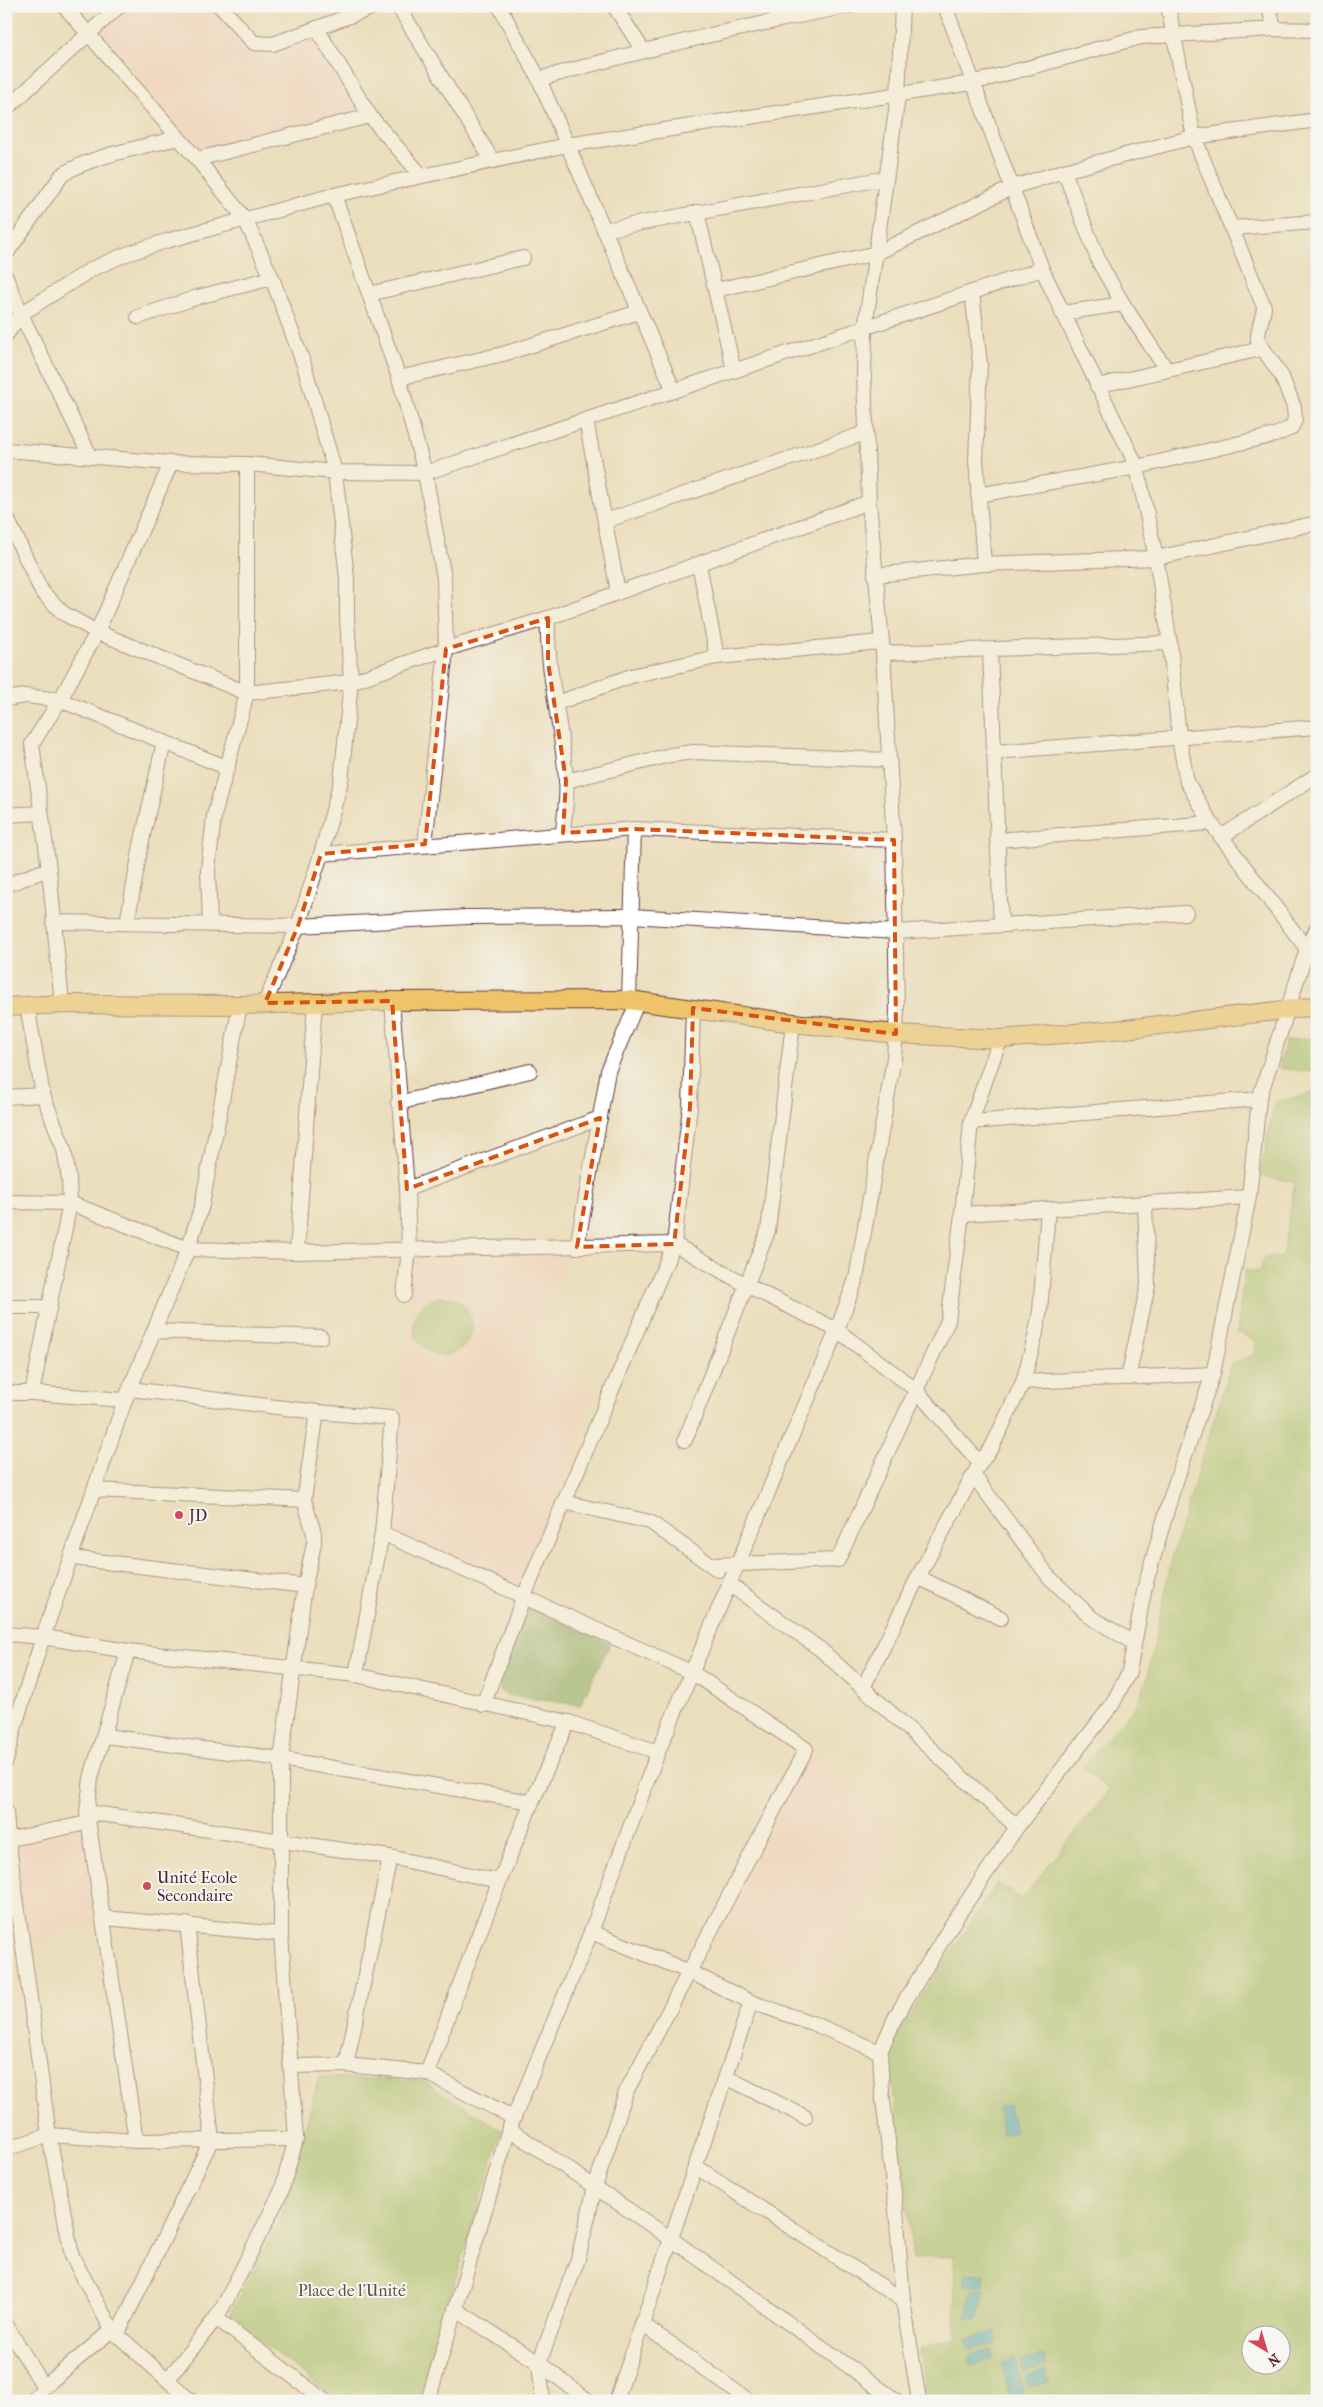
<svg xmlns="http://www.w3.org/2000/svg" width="1323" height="2407" font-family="'IM FELL French Canon',serif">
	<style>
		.built { fill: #f7d1c8 }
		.green { fill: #9cc06a; stroke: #73704a; fill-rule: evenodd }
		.forest { fill: #7da65e; stroke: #646244 }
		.water { fill: #3ea8be; stroke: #446474 }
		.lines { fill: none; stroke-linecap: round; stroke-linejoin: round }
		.minor-casing { stroke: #623c41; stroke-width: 16 }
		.major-casing { stroke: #623c41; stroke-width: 20 }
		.minor { stroke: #fff; stroke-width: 14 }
		.major { stroke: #efc469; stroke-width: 18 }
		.marked { fill: none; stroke: #d8530f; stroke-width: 4; stroke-dasharray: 10 6; stroke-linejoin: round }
		.poi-dot { fill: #d1495b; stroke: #f6f6f2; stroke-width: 2 }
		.labels { text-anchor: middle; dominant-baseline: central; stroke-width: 4; stroke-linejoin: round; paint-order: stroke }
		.poi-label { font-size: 16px; fill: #4a1f2b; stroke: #f6f6f2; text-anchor: start }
		.park-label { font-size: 16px; fill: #634f3e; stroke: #f6f6f2 }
	</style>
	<rect width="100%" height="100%" fill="#f6f6f2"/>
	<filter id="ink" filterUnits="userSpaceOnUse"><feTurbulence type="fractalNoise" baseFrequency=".02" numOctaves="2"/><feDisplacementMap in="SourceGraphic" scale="10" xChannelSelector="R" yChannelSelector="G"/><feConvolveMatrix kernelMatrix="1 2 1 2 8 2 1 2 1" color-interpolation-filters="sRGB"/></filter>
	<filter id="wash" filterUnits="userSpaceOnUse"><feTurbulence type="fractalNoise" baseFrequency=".0096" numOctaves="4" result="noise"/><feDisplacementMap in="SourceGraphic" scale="20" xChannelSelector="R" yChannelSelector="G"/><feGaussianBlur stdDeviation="1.12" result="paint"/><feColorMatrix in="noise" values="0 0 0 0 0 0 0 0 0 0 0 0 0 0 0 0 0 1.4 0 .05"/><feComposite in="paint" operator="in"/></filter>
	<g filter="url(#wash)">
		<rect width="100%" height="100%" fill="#ebdebc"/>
		<!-- built -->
		<g class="built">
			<polygon points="128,6 210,6 252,53 317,39 363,112 203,157 99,32"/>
			<polygon points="568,1256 529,1365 595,1395 519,1587 391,1531 413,1261"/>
			<polygon points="808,1757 898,1835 824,1986 717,1934"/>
			<polygon points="85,1827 96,1923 57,1928 58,1937 24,1943 12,1843"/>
		</g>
		<!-- green -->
		<g class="green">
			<polygon points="1317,1037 1317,1078 1315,1072 1279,1068 1286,1041"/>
			<path d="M 1317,1092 L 1317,2401 L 926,2401 L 920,2350 L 956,2337 L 954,2256 L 913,2259 L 888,2046 L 997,1883 L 1022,1899 L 1109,1790 L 1082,1767 L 1138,1703 L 1147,1679 L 1173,1554 L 1231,1364 L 1253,1355 L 1257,1341 L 1237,1332 L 1245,1270 L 1259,1272 L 1265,1257 L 1282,1258 L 1295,1182 L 1260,1176 L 1275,1102 ZM 1250,2334 L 1280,2334 L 1280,2364 L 1250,2364 Z"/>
			<circle cx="443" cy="1326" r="29"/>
			<polygon points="319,2077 423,2081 502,2130 418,2401 339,2401 228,2317 281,2218"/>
		</g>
		<!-- forest -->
		<polygon class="forest" points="527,1606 610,1644 580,1705 509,1696 501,1691 499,1681"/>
		<!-- water -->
		<g class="water">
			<polygon points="1009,2105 1015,2131 1003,2134 997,2108"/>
			<polygon points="966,2273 985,2274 983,2287 964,2285"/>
			<polygon points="972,2291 984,2291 978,2320 966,2318"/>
			<polygon points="995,2331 998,2343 970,2351 966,2340"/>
			<polygon points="992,2350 994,2358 971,2365 968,2356"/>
			<polygon points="1043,2356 1045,2366 1023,2372 1021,2361"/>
			<polygon points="1015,2360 1025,2400 1023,2401 1011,2401 1002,2363"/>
			<polygon points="1046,2370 1049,2382 1028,2388 1025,2376"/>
		</g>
	</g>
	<g filter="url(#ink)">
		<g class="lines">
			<!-- minor casing -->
			<g class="minor-casing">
				<g id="minor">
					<polyline points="64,6 197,159 245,219 272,278 304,365 335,472 347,578 347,618 351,682 341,781 321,854 298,926 265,1003"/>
					<polyline points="220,6 254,43 273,44 377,6"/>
					<polyline points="398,6 492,160"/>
					<polyline points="499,6 539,79 674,391"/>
					<polyline points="614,6 643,50"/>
					<polyline points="945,6 1042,269 1137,467 1156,558 1170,643 1179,738 1187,782 1211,823 1307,949"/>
					<polyline points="1269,6 1274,29"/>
					<polyline points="317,29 370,116 421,175"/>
					<path d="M 539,79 C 642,50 744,26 849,6"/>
					<polyline points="6,109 119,6"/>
					<polyline points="197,159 370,116"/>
					<polyline points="1064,171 1099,262 1123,304 1166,369"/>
					<polyline points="334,195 399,378 425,473 444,578 446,649 425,844"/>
					<polyline points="697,212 734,371"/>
					<polyline points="1232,228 1317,222"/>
					<polyline points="604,230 886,178"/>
					<path d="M 6,254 L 62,175 C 89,156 144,147 178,138"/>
					<polyline points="6,277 21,314 90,456"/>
					<polyline points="716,290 877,253 1013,187 1064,171 1194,137 1317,120"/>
					<polyline points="972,292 980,364 976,460 984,564"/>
					<polyline points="369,294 523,258"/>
					<polyline points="1062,313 1123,304"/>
					<polyline points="138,317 198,297 272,278"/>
					<polyline points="6,335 21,314 92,269 124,255 166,241 334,195 567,145 972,83 1141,37 1274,29 1317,30"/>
					<polyline points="399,378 503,354 639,312"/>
					<polyline points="1097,386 1261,349"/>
					<polyline points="586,420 618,592"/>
					<polyline points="6,450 171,463 247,464 335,472 425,473 1042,269"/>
					<path d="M 978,495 L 1137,467 L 1275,435 L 1291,428 L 1295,420 L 1294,407 L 1282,377 L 1258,341 C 1257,329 1263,319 1264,307 L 1194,137 L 1168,6"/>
					<polyline points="6,516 42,592 63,613 97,632 247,693 351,682 446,649 548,618 869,502"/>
					<polyline points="605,521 865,433"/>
					<polyline points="699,564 717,657"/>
					<polyline points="875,575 984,564 1156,558 1317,523"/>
					<path d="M 548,618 C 546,672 562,725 566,779 C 568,797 564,816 563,833"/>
					<polyline points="990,650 1001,925"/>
					<polyline points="883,653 1170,643"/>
					<polyline points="6,699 25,696 60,700 228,768"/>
					<polyline points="557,703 631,676 717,657 881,642"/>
					<polyline points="994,752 1317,727"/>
					<polyline points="566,781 670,755 694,752 888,760"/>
					<polyline points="6,815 40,813"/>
					<polyline points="1221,837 1317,775"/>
					<polyline points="997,840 1211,823"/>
					<polyline points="321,854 634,829 894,840"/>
					<polyline points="6,885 49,869"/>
					<polyline points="53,922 298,926 467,917 631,916 896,932 1186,913"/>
					<polyline points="127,923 141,845 164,742"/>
					<polyline points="210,924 208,870 214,816 247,693 247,464"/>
					<polyline points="629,1000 634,829"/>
					<polyline points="392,1001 407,1189 409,1249 404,1295"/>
					<polyline points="62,1004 49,869 32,744 60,700 97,632 171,463"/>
					<polyline points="27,1006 43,1095 64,1149 69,1179 70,1203 32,1393"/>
					<polyline points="6,1097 43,1095"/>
					<polyline points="398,1103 530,1071"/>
					<polyline points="971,1122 1259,1099"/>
					<polyline points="407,1189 600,1118"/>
					<polyline points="6,1202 70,1203 188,1249 297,1252 674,1244 748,1286 837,1330 916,1390 980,1463"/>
					<polyline points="962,1214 1249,1197"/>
					<polyline points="577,1247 608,1071 638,1001"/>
					<polyline points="297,1252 315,1003"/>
					<polyline points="6,1307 50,1307"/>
					<polyline points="154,1331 321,1337"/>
					<polyline points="1128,1378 1148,1285 1145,1203"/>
					<polyline points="1023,1382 1213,1374"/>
					<polyline points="130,1389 317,1412 392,1418 382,1533 356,1675"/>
					<polyline points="6,1393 32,1393 125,1400"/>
					<polyline points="685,1440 768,1231 793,1023"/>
					<polyline points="974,1476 1049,1577 1092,1618 1134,1643"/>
					<polyline points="95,1490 304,1500"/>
					<polyline points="563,1502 650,1522 718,1570"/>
					<polyline points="382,1533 693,1673 806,1749 626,2092 595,2187 578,2259 539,2363 543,2401"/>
					<polyline points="72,1558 305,1586"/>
					<polyline points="712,1565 838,1560 948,1321 962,1214 971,1122 1000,1039"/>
					<polyline points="918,1577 1001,1618"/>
					<polyline points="729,1584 820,1649 1017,1827"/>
					<polyline points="6,1634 43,1637 128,1651 356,1675 568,1722 658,1752"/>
					<polyline points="128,1651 91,1778 87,1812 136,2141"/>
					<polyline points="863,1688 918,1577 980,1463 992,1447 1023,1382 1035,1337 1040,1311 1048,1209"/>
					<polyline points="483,1705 524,1596 674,1244 690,1107 693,1008"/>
					<polyline points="105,1736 281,1759 531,1802"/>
					<polyline points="6,1761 16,1722 43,1637 125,1400 188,1249 202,1205 240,1005"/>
					<polyline points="6,1811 8,1839 49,2135 72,2256 112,2330 191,2401"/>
					<polyline points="87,1812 390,1857 498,1881"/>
					<polyline points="6,1840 87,1823"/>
					<polyline points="104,1918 281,1934"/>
					<polyline points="591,1932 690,1972 751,2002 812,2023 880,2052"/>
					<polyline points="346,2065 390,1857"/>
					<polyline points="293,2066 346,2065 427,2073 514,2118"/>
					<path d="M 427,2073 C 471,1954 514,1837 568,1722"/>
					<polyline points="726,2077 805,2117"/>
					<polyline points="509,2129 670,2238 897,2401"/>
					<polyline points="6,2149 49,2135 136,2141 296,2139"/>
					<polyline points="695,2166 903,2300"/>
					<polyline points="455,2309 539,2363 589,2401"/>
					<polyline points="216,2318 325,2401"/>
					<polyline points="641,2323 749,2401"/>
					<polyline points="6,2325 44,2387"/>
					<polyline points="117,2335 212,2139 187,1924"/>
					<polyline points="168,2379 216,2318 227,2299 281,2192 296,2139 281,1934 281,1759 305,1586 314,1543 314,1533 304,1500 317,1412"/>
					<polyline points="33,2401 44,2387 112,2330"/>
					<polyline points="428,2401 509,2129 591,1932 658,1752 837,1330 856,1279 894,1058 897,1013 894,840 883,653 869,502 864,377 865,328 898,96 902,6"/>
					<polyline points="616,2401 751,2002"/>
					<polyline points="919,2401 903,2300 896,2209 882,2091 880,2052 896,2016 954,1921 1017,1827 1112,1705 1129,1672 1145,1586 1172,1493 1213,1374 1249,1197 1259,1099 1307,949 1317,928"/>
				</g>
			</g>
			<!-- major casing -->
			<g class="major-casing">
				<polyline id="major" points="6,1007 62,1004 240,1005 392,1001 629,1000 793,1023 896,1034 1000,1039 1126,1029 1317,1006"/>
			</g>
			<!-- minor -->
			<use href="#minor" class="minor"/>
			<!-- major -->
			<use href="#major" class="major"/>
		</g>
	</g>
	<!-- marked area -->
	<path d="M0 0H1323V2407H0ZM 548,618 L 548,662 L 566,781 L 563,833 L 634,829 L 894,840 L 896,1034 L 693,1008 L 690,1107 L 674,1244 L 577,1247 L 600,1118 L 407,1189 L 392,1001 L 265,1003 L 298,926 L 321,854 L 425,844 L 446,649 Z" fill="#ebdebc" fill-opacity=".55" fill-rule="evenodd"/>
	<path class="marked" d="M 548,618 L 548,662 L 566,781 L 563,833 L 634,829 L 894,840 L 896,1034 L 693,1008 L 690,1107 L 674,1244 L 577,1247 L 600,1118 L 407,1189 L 392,1001 L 265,1003 L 298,926 L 321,854 L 425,844 L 446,649 Z"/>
	<!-- markers -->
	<g class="poi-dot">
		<circle cx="179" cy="1515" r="5"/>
		<circle cx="147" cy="1886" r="5"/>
	</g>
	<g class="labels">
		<!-- poi labels -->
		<g class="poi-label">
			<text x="189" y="1515">JD</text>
			<text x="157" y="1877">Unité Ecole<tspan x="157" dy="18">Secondaire</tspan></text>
		</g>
		<!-- park labels -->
		<g class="park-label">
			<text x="352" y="2290">Place de l'Unité</text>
		</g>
	</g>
	<!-- margin -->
	<rect width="1323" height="2407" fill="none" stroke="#f6f6f2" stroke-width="25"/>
	<!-- north arrow -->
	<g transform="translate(1266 2350) rotate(142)"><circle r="24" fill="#f6f6f2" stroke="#b1a0a2"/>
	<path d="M0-4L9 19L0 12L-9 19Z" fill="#d1495b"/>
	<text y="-8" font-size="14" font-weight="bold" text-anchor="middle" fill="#4a1f2b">N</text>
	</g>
</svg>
